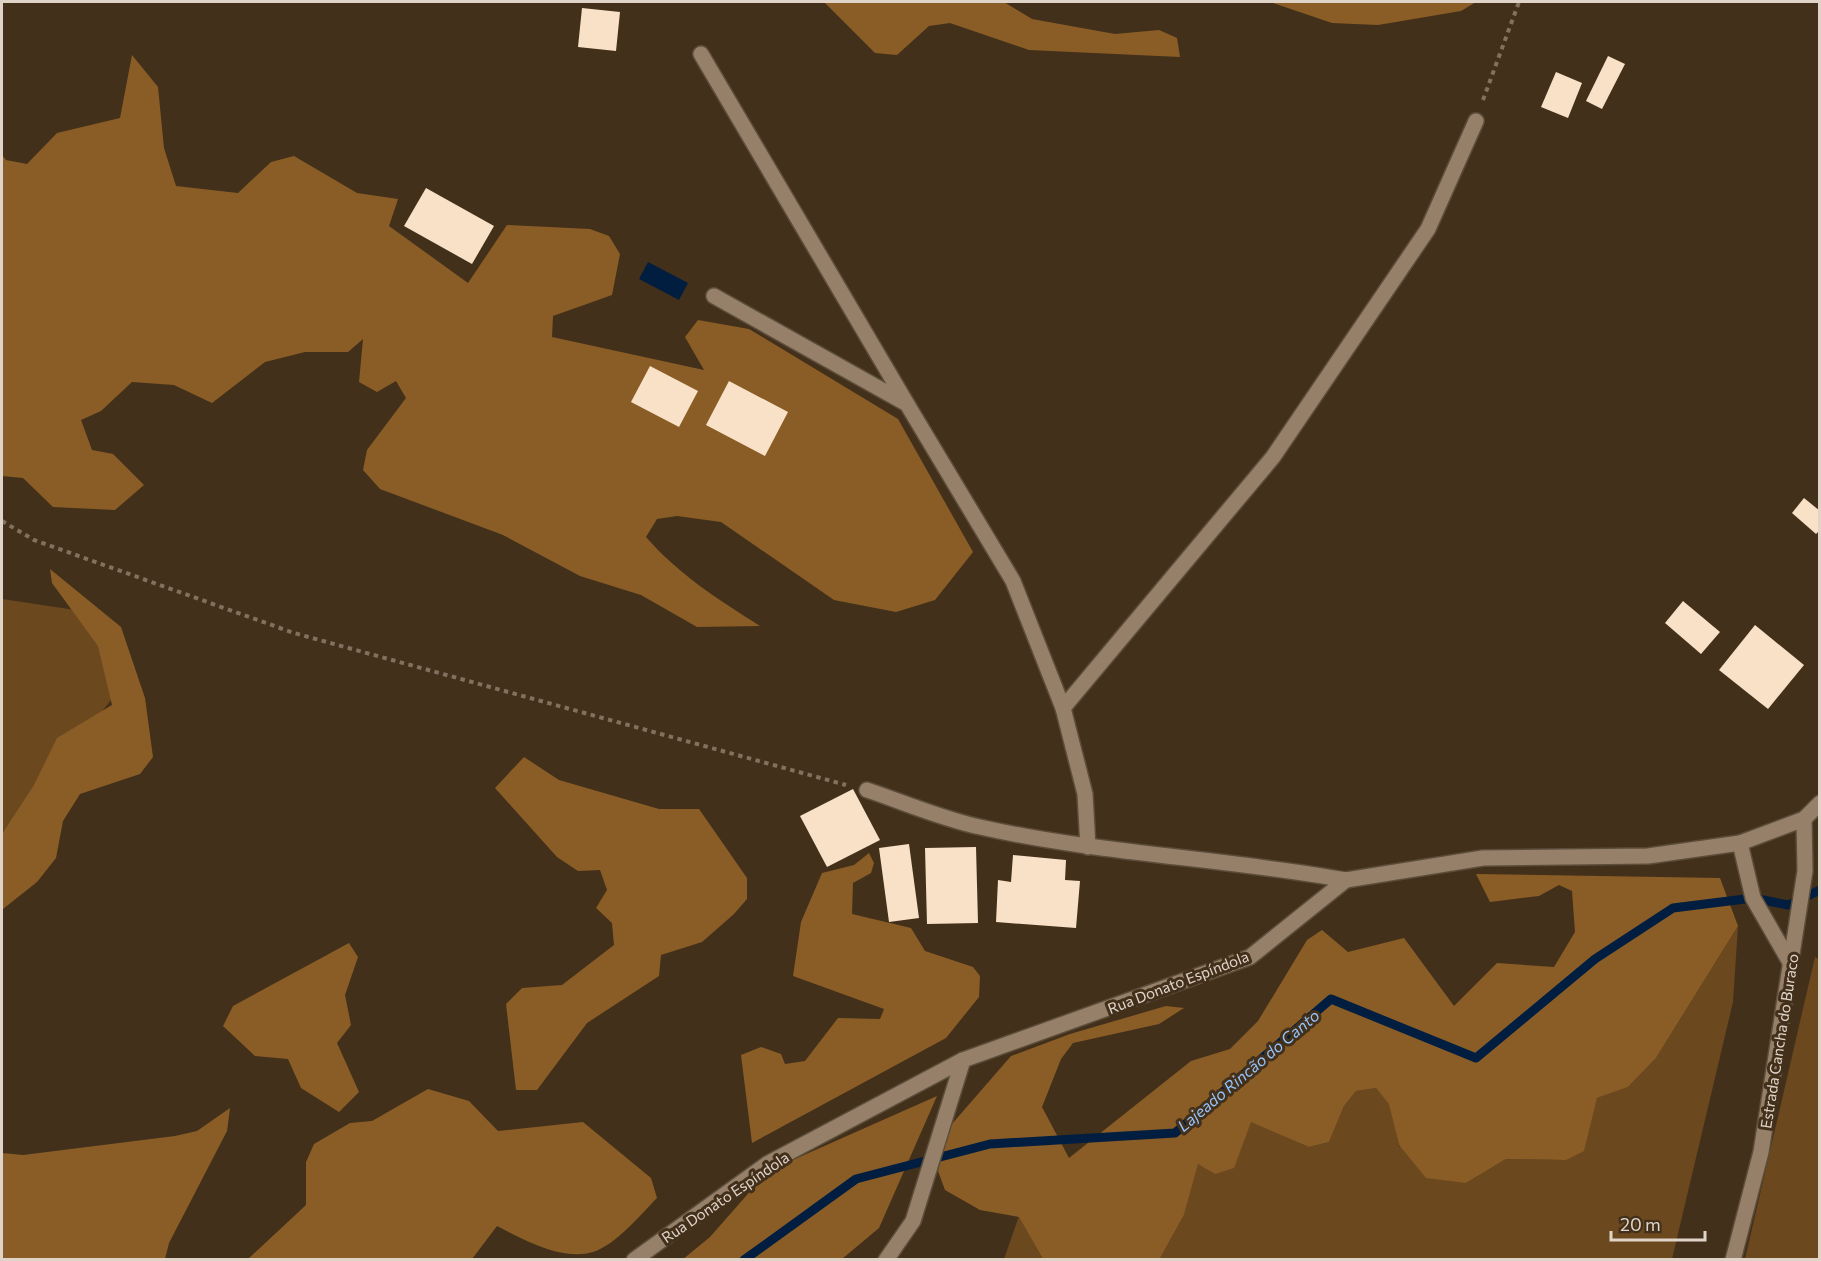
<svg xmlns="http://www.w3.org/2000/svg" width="1821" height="1261" font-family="Commissioner,sans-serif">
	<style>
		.green { fill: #6b481e }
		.forest { fill: #8a5d26 }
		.water { fill: #011e40 }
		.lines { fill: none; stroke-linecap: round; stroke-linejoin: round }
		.stream { stroke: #011e40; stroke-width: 9 }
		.building { fill: #f9e1c8 }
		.minor-casing { stroke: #5c4d3b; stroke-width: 18 }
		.path { stroke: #81715f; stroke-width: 4; stroke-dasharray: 4.5 4.5; stroke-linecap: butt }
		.minor { stroke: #968069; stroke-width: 15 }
		.labels { text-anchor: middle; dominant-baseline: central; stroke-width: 6; stroke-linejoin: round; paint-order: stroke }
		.street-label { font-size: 15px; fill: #e0d4c8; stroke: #43301b }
		.water-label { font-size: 16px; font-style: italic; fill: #94c3fe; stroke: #43301b }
	</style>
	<rect width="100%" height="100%" fill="#43301b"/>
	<!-- green -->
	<g class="green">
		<polygon points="2,599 102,614 130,675 2,842"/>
		<polygon points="1738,926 1733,1002 1672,1259 1159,1260 1184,1215 1198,1163 1251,1121 1309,1147 1329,1142 1344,1106 1356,1091 1376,1088 1390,1104 1399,1146 1466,1183 1506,1159 1566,1160 1597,1098 1628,1087 1656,1058"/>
		<polygon points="1815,957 1820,960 1819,1259 1745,1259"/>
		<polygon points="1019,1216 1043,1259 1004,1259"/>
	</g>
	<!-- forest -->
	<g class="forest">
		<polygon points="821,2 1004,2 1032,19 1115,34 1159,30 1177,38 1180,57 1029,50 950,23 929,26 897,55 875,53 825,3"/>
		<polygon points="1270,2 1476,2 1461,11 1378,25 1332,23"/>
		<path d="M 132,55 L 158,87 L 164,148 L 176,186 L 238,193 L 271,162 L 294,156 L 357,193 L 398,199 L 389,226 L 468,283 L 507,225 L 590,229 L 609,236 L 620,254 L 612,295 L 553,316 L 552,337 L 704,370 L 685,337 L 698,320 L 749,329 L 898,419 L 973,552 L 935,600 L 896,612 L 834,600 L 721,522 L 677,516 L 657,519 L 646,537 C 678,574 719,600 760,626 L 697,627 L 641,595 L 580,576 L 503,535 L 380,489 L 363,470 L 367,450 L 406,398 L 396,381 L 377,392 L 359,382 L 363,339 L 348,352 L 305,352 L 265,362 L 212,403 L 174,385 L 132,382 L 101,411 L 81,420 L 92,450 L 113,454 L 144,485 L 115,510 L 53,507 L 23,478 L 2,476 L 2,155 L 6,160 L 27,164 L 57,133 L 120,118 Z"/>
		<polygon points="50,569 121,627 145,698 153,757 140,774 80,794 63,821 56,858 37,882 3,909 2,913 2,834 34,785 57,738 112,705 98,646 52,583"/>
		<polygon points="524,757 559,780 659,809 699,809 747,878 747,899 734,914 702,942 661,955 659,976 587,1023 537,1090 516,1090 506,1004 522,988 562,985 614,945 612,923 596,908 607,890 600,870 578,871 557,857 495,788"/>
		<polygon points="869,853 874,863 871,873 853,883 852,914 911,928 925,951 973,967 980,976 979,997 946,1038 752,1143 741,1055 761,1047 781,1054 785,1064 805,1061 838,1018 880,1019 884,1009 793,976 801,922 822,873 854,865"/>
		<polygon points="1476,874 1720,878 1738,926 1656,1058 1628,1087 1597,1098 1584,1151 1566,1160 1506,1159 1466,1183 1426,1178 1399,1145 1389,1104 1376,1088 1356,1091 1344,1106 1329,1142 1309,1147 1251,1122 1234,1168 1215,1174 1198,1164 1184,1215 1159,1260 1043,1259 1019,1217 980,1210 945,1190 938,1171 945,1132 1011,1056 1070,1034 1166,1006 1184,1008 1159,1024 1073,1043 1061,1059 1042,1107 1069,1158 1191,1061 1230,1049 1258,1021 1307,940 1322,930 1348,952 1404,938 1454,1006 1497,963 1554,967 1575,932 1572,891 1559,885 1539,896 1490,902"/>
		<polygon points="349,943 358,957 345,995 351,1025 337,1043 359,1092 339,1112 301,1088 288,1059 255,1056 223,1026 233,1006"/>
		<path d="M 428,1089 L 469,1101 L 498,1131 L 583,1122 L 651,1178 L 657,1198 C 640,1215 616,1245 593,1252 C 562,1261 524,1240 497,1226 L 472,1259 L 248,1259 L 306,1205 L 306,1162 L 314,1144 L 350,1123 L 372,1121 Z"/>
		<polygon points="937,1096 879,1228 842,1259 682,1260 710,1237 768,1171"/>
		<polygon points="230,1108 227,1131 169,1243 165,1259 2,1259 2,1153 23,1155 175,1136 197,1131"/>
	</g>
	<!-- water -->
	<polygon class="water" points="648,262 688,283 679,300 639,279"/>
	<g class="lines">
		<!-- stream -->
		<polyline class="stream" points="744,1260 856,1179 990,1144 1175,1133 1331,999 1476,1058 1595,959 1673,908 1753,898 1788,905 1820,890"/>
	</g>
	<!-- building -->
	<g class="building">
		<polygon points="582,8 620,12 616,51 578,47"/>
		<polygon points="1608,56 1625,64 1602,109 1586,101"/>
		<polygon points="1556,72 1582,83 1568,118 1541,107"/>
		<polygon points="426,188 494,226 472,264 404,226"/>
		<polygon points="650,366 698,391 679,427 631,402"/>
		<polygon points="729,381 788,412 765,456 706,425"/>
		<polygon points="1804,498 1820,511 1820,530 1816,534 1792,513"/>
		<polygon points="1683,601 1720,632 1701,654 1665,623"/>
		<polygon points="1755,625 1804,665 1768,709 1719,670"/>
		<polygon points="853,789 880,840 827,867 800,816"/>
		<polygon points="909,844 919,918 889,922 879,848"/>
		<polygon points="976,847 978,923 927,924 925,848"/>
		<polygon points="1013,855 1066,860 1065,880 1080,881 1076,928 996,922 998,880 1011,882"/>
	</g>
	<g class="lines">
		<!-- minor casing -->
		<g class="minor-casing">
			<g id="minor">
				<polyline points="701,54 907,404"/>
				<polyline points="714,296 907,404 1013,581 1063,708 1085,794 1088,847"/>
				<polyline points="1063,708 1273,457 1428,229 1476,121"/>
				<path d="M 867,790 C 903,802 942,819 980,827 C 1100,854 1224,858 1346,880"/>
				<polyline points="1740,843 1753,898 1791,964"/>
				<polyline points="634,1260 767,1164 963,1060 1250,957 1346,880 1483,858 1648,856 1740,843 1804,819 1820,803"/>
				<polyline points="886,1260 913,1221 963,1060"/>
				<polyline points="1733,1260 1761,1152 1805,871 1804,819"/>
			</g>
		</g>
		<!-- path -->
		<g class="path">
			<polyline points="1483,100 1519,2"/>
			<polyline points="2,521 34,540 294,633 846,785"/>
		</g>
		<!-- minor -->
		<use href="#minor" class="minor"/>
	</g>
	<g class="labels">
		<!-- street labels -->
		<g class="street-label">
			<text transform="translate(1178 982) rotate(-21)">Rua Donato Espíndola</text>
			<text transform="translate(1779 1041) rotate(-81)">Estrada Cancha do Buraco</text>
			<text transform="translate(725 1197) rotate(-34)">Rua Donato Espíndola</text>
		</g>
		<!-- water labels -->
		<g class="water-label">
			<text transform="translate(1248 1070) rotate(-40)">Lajeado Rincão do Canto</text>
		</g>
	</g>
	<!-- border -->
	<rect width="1821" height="1261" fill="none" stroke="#e0d4c8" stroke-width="6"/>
	<!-- scale -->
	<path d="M1611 1231v9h94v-9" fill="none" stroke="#e0d4c8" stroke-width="3"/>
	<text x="1620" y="1231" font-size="18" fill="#e0d4c8" stroke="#43301b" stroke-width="4.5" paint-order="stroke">20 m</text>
</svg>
